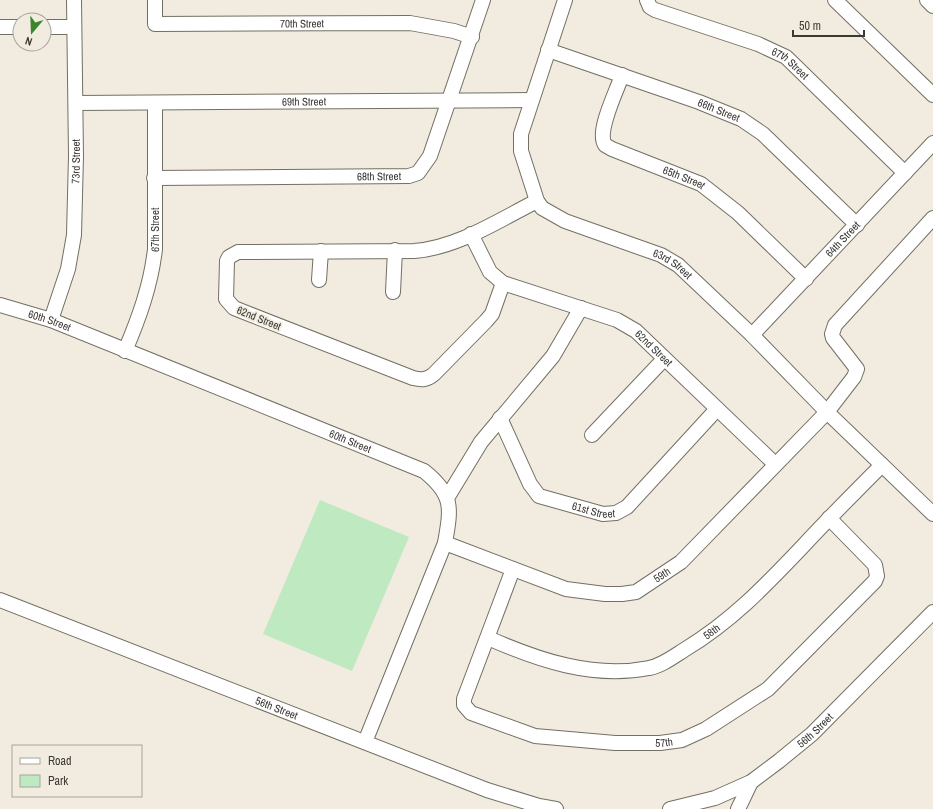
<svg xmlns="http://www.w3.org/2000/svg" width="933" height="809" font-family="'Archivo Narrow',sans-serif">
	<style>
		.green { fill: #bfe9c1 }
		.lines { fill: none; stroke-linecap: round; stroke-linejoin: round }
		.minor-casing { stroke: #736f63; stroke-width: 16 }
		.minor { stroke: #fff; stroke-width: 14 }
		.labels { text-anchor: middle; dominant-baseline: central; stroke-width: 3.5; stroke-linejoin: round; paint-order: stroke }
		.street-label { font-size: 11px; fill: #3b3934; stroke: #f1ecdf }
	</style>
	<rect width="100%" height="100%" fill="#f1ecdf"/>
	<!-- green -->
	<polygon class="green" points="320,500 409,537 352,671 263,634"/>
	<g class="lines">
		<!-- minor casing -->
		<g class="minor-casing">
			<g id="minor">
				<path id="s1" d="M 155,0 L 155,24 L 410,23 L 454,31 L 472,37"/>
				<path id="s2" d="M 565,0 L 521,134 L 521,151 L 537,201 L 542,208 L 565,221 L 661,255 L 678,265 L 752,335 L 827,412 L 933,514"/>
				<path id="s3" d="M 647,0 L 650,7 L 655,10 L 758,44 L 786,57 L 905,173"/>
				<polyline points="835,0 933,95"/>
				<polyline points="927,0 933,6"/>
				<polyline points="0,27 20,27"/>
				<polyline points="44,27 74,27"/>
				<path id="s4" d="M 548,50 L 699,102 L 741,119 L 763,134 L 857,225"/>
				<path id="s5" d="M 622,75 C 617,91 596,131 605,145 L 612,149 L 701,184 L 738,213 L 806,279"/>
				<path id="s6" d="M 76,103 L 531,100"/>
				<path id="s7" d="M 154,178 L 409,176 L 418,173 L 430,156 L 483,0"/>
				<path id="s8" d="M 471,234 L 490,272 L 503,283 L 617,320 L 636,331 L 775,464"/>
				<polyline points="319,280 321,251"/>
				<path d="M 503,283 L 492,314 L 486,321 L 434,374 C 427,380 422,380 413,378 L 244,312 L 234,308 L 226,299 L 227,261 L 229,257 L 238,252 L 414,251 C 457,248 499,220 537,201"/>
				<polyline points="393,292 395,250"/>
				<path id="s9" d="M 0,305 L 51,320 L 424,471 C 454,495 451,508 445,543 L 365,742"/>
				<path id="s10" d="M 51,320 L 68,269 L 74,235 L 76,156 L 74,0"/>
				<path id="s11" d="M 752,335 L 933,143"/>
				<path id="s12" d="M 125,351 C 139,318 151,285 155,249 L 155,103"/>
				<path id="s13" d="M 500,418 L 530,484 L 539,496 L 603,514 L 616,513 L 627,507 L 717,409"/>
				<polyline points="592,435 664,359"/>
				<polyline points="447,498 481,442 553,356 581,308"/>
				<path id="s14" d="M 445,543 L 566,589 L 605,594 L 622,594 L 636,592 L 681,562 L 827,412 L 854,377 L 857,369 L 833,338 L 832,334 L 835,325 L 933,218"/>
				<path id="s15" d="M 513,569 L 464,699 L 464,705 L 471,713 L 535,736 L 615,743 L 660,743 L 682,740 L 706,729 L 768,689 L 875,581 L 877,576 L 875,565 L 829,518"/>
				<path id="s16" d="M 0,600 L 487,790 L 539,806 L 556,809"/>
				<path id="s17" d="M 488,638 C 538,660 593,679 649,668 C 661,666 673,657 684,650 C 732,621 765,586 804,545 C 829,518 856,491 882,465"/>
				<path id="s18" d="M 670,809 L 715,798 L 751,782 L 779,761 L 812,734 L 933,612"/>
				<polyline points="738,809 751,782"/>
			</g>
		</g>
		<!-- minor -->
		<use href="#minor" class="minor"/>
	</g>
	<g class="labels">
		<!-- street labels -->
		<g class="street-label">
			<text stroke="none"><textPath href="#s1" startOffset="171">70th Street</textPath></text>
			<text stroke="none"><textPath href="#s3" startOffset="160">67th Street</textPath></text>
			<text stroke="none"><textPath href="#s6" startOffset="228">69th Street</textPath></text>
			<text stroke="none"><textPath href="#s4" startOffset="181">66th Street</textPath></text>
			<text stroke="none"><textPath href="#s10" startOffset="162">73rd Street</textPath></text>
			<text stroke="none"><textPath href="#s7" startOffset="225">68th Street</textPath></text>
			<text stroke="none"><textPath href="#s5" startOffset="159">65th Street</textPath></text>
			<text stroke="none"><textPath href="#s12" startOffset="126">67th Street</textPath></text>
			<text stroke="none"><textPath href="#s11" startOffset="132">64th Street</textPath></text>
			<text stroke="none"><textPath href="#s2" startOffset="362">63rd Street</textPath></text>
			<text transform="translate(259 318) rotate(22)">62nd Street</text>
			<text stroke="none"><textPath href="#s9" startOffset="52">60th Street</textPath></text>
			<text stroke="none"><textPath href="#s8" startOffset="226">62nd Street</textPath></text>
			<text stroke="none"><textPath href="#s9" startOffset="376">60th Street</textPath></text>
			<text stroke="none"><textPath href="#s13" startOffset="144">61st Street</textPath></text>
			<text stroke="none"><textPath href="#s14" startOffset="231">59th</textPath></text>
			<text stroke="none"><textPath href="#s17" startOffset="239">58th</textPath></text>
			<text stroke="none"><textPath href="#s16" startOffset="297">56th Street</textPath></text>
			<text stroke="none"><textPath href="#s18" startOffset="168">56th Street</textPath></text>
			<text stroke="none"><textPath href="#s15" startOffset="353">57th</textPath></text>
		</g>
	</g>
	<!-- legend -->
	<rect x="12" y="745" width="130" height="52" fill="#f1ecdf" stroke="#a8a49b"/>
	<rect x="20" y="758" width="20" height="6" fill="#ffffff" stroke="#a8a49b"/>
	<text x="48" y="765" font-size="12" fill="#3b3934">Road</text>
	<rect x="20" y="775" width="20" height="12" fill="#bfe9c1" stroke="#a8a49b"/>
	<text x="48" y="785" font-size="12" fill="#3b3934">Park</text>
	<!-- north arrow -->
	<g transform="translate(32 32) rotate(199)"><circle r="19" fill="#f1ecdf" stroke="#a8a49b"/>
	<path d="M0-3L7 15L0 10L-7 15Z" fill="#3b852c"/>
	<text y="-6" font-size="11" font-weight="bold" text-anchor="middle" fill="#3b3934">N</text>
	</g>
	<!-- scale -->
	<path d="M793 30v6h71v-6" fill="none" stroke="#3b3934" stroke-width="2"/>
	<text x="799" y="30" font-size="12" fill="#3b3934" stroke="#f1ecdf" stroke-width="3" paint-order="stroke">50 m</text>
</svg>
